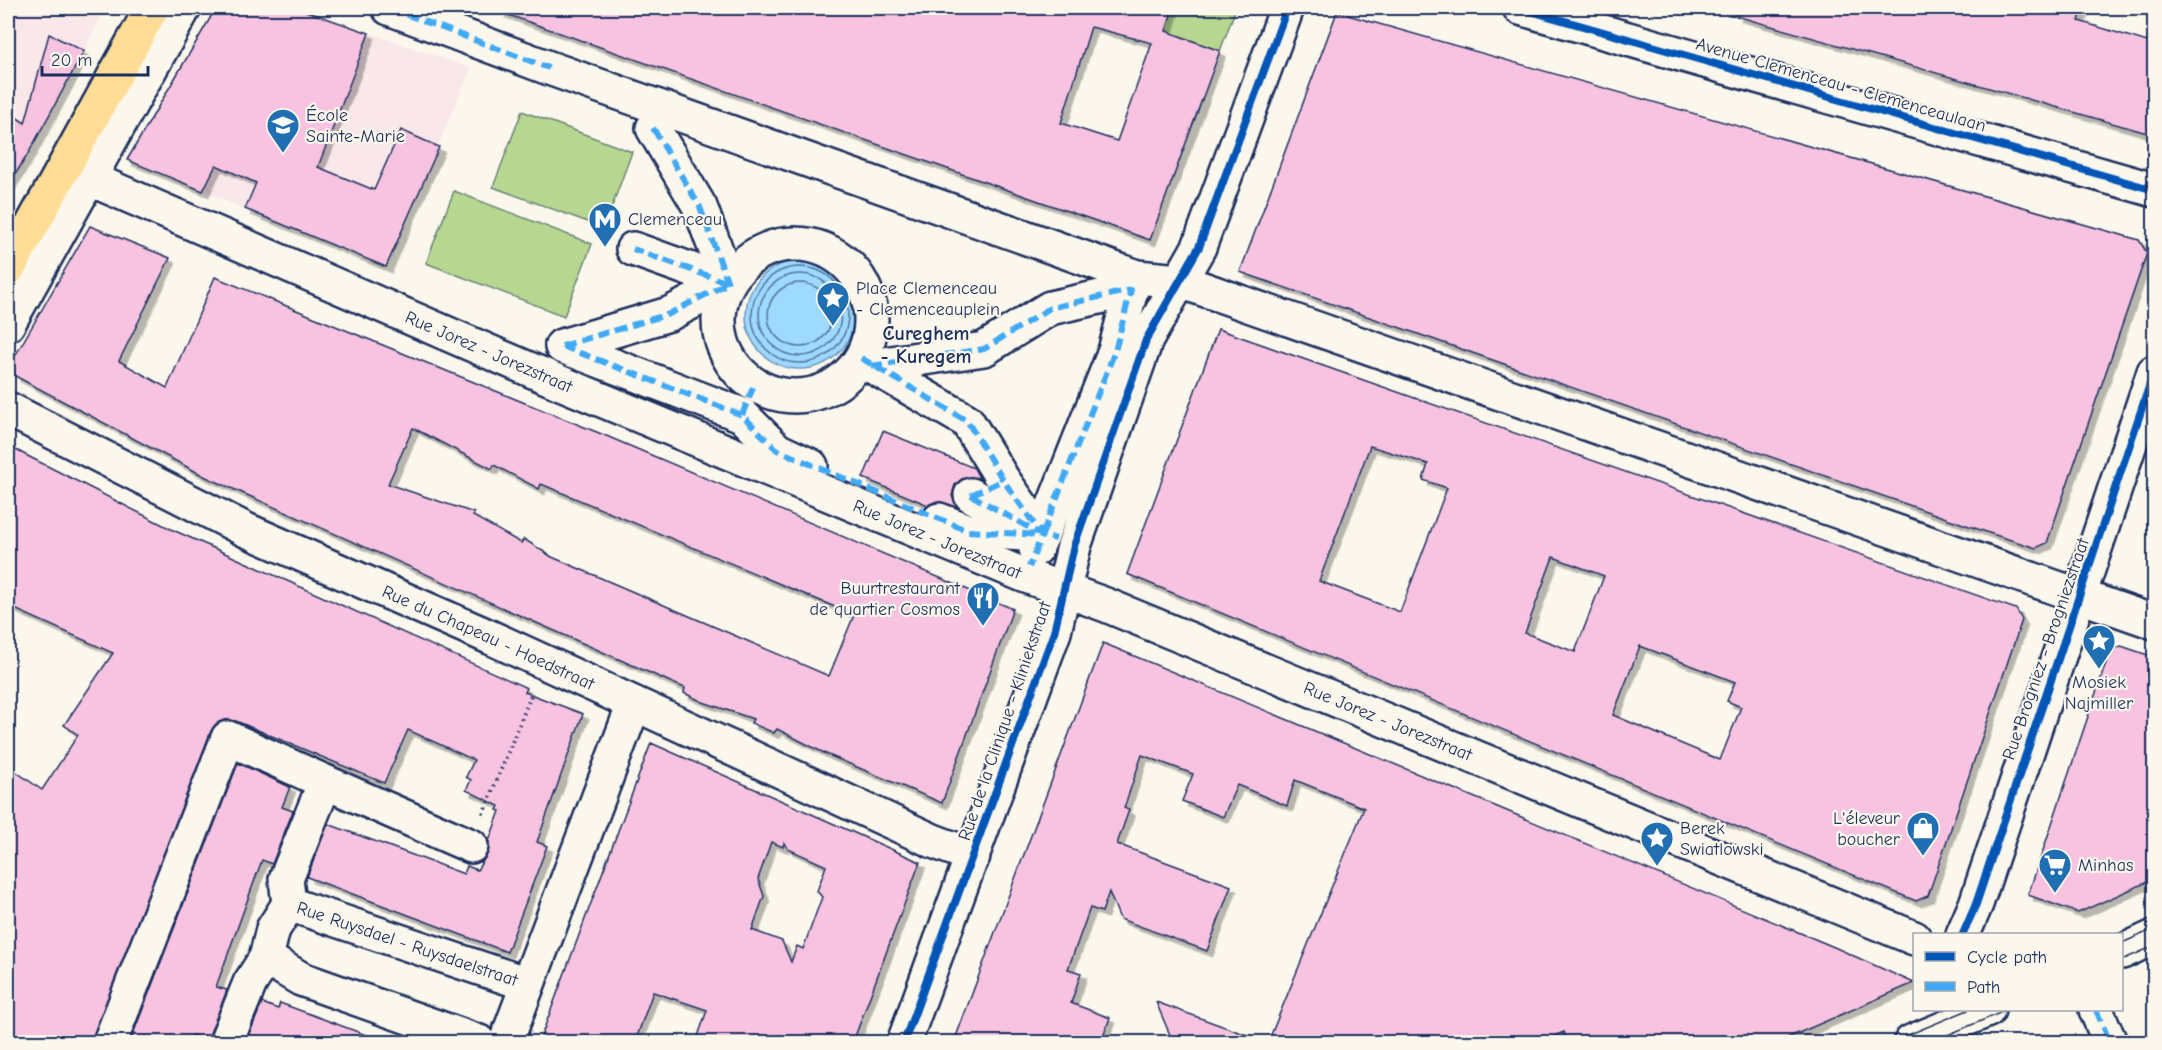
<svg xmlns="http://www.w3.org/2000/svg" width="2162" height="1050" font-family="'Comic Neue',sans-serif">
	<style>
		.built { fill: #fae7e9 }
		.green { fill: #b7d791; stroke: #698378; stroke-width: 1.5 }
		.water { fill: #9ed9ff; stroke: #6a95bf; stroke-width: 1.5 }
		.lines { fill: none; stroke-linecap: round; stroke-linejoin: round }
		.shore { stroke: #4f739e; stroke-width: 1.5 }
		.building { fill: #f7c3e1; stroke: #1b2f5e; stroke-width: 1.5; fill-rule: evenodd; filter: url(#shadow) }
		.minor-casing { stroke: #1b2f5e; stroke-width: 38 }
		.major-casing { stroke: #1b2f5e; stroke-width: 38 }
		.path { stroke: #1b2f5e; stroke-width: 4; stroke-dasharray: 1.5 4.5; stroke-linecap: butt }
		.minor { stroke: #fbf7ec; stroke-width: 33 }
		.major { stroke: #ffdd96; stroke-width: 33 }
		.tram { stroke: #1b2f5e; stroke-width: 1.5 }
		.quiet { stroke: #3fa9f5; stroke-width: 6; stroke-dasharray: 12 6; stroke-linecap: butt }
		.cycleway-casing { stroke: #fbf7ec; stroke-width: 11 }
		.cycleway { stroke: #0057b8; stroke-width: 8 }
		.labels { text-anchor: middle; dominant-baseline: central; stroke-width: 4.5; stroke-linejoin: round; paint-order: stroke }
		.street-label { font-size: 18px; fill: #1b2f5e; stroke: #fbf7ec }
		.poi-label { font-size: 18px; fill: #1b2f5e; stroke: #fbf7ec; text-anchor: start }
		.neighbourhood-label { font-size: 20px; font-weight: bold; fill: #1b2f5e; stroke: #fbf7ec }
	</style>
	<defs>
		<filter id="shadow"><feDropShadow dx="5.5" dy="5.5" stdDeviation="0" flood-color="#0004"/></filter>
	</defs>
	<rect width="100%" height="100%" fill="#fbf7ec"/>
	<filter id="ink" filterUnits="userSpaceOnUse"><feTurbulence type="fractalNoise" baseFrequency=".0167" numOctaves="2"/><feDisplacementMap in="SourceGraphic" scale="12" xChannelSelector="R" yChannelSelector="G"/><feConvolveMatrix kernelMatrix="1 2 1 2 8 2 1 2 1" color-interpolation-filters="sRGB"/></filter>
	<g filter="url(#ink)">
		<!-- built -->
		<g class="built">
			<polygon points="8,8 105,8 84,51 51,35 47,40 25,123 8,112"/>
			<polygon points="369,33 471,68 386,267 127,160 187,55 332,129"/>
		</g>
		<!-- green -->
		<g class="green">
			<polygon points="1173,8 1236,8 1220,51 1166,31"/>
			<polygon points="522,111 632,152 604,228 493,187"/>
			<polygon points="454,191 592,244 564,316 426,263"/>
		</g>
		<!-- water -->
		<circle class="water" cx="800" cy="315" r="54"/>
		<g class="lines">
			<!-- shore -->
			<g class="shore">
				<circle cx="800" cy="315" r="48"/>
				<circle cx="800" cy="315" r="41"/>
				<circle cx="800" cy="315" r="32"/>
			</g>
		</g>
		<!-- building -->
		<g class="building">
			<polygon points="216,8 297,8 369,33 318,167 374,190 401,130 439,147 386,267 245,209 256,183 216,165 203,191 127,160"/>
			<path d="M 501,8 L 1173,8 L 1166,31 L 1220,51 L 1150,240 L 500,12 ZM 1091,27 L 1152,43 L 1117,141 L 1061,123 Z"/>
			<polygon points="1737,8 2083,8 2079,21 2154,44 2154,135 1736,16"/>
			<polygon points="1337,12 2139,240 2147,253 2047,543 2036,548 1992,534 1240,272"/>
			<polygon points="49,34 84,51 28,154 8,186 8,112 25,123"/>
			<path d="M 90,226 L 170,258 L 119,361 L 167,388 L 215,277 L 604,435 L 1013,609 L 942,803 L 826,754 L 777,729 L 774,733 L 751,723 L 753,719 L 703,702 L 684,693 L 685,688 L 675,684 L 206,477 L 15,376 L 11,363 ZM 413,428 L 492,469 L 494,465 L 539,489 L 541,484 L 854,615 L 829,676 L 552,557 L 524,539 L 521,543 L 473,516 L 474,513 L 388,484 Z"/>
			<path d="M 1218,329 L 2016,609 L 2022,620 L 1928,896 L 1916,901 L 1127,574 ZM 1370,446 L 1428,464 L 1423,480 L 1447,488 L 1400,612 L 1319,581 ZM 1553,557 L 1604,576 L 1575,652 L 1525,633 ZM 1640,646 L 1735,682 L 1727,701 L 1741,707 L 1720,760 L 1613,715 Z"/>
			<polygon points="883,431 974,468 979,478 962,479 955,485 952,496 957,507 937,501 928,505 863,478"/>
			<polygon points="8,446 173,530 527,688 525,692 583,714 537,842 547,846 507,952 307,877 328,824 464,874 467,866 477,870 488,853 489,841 500,811 497,810 499,806 466,790 471,780 466,777 474,760 408,730 384,783 236,721 225,720 216,724 211,731 92,1042 8,1042 8,766 42,790 78,735 64,725 113,653 8,606"/>
			<polygon points="1103,643 1834,947 1914,983 1778,1042 1568,1042 1564,1032 1539,1042 1268,1042 1364,808 1295,780 1287,806 1237,785 1223,817 1182,801 1193,774 1142,755 1124,808 1129,810 1117,844 1231,886 1207,951 1120,919 1109,892 1102,912 1090,908 1068,969 1081,973 1071,1003 1110,1018 1101,1042 954,1042"/>
			<polygon points="2121,646 2154,657 2154,879 2078,913 2028,895 2110,651"/>
			<path d="M 651,743 L 920,862 L 853,1042 L 696,1042 L 707,1010 L 653,992 L 635,1042 L 539,1042 ZM 771,842 L 783,847 L 784,843 L 788,849 L 826,866 L 817,891 L 822,897 L 803,949 L 797,946 L 791,962 L 782,941 L 752,930 L 764,896 L 758,879 Z"/>
			<polygon points="238,763 290,787 282,807 293,811 272,864 262,860 216,987 227,990 208,1040 192,1035 189,1042 130,1042"/>
			<polygon points="1156,1002 1258,1039 1257,1042 1173,1042"/>
			<polygon points="262,1003 278,1009 280,1003 377,1039 377,1042 246,1042"/>
		</g>
		<g class="lines">
			<!-- minor casing -->
			<g class="minor-casing">
				<g id="minor">
					<polyline points="389,8 549,68 1137,277 1180,281 2154,622"/>
					<polyline points="1520,8 2154,190"/>
					<polyline points="653,128 700,207 728,283"/>
					<path id="s1" d="M 65,168 L 561,383 L 1026,576 L 1106,605 L 1914,938"/>
					<circle cx="795" cy="320" r="76"/>
					<polyline points="8,324 184,8"/>
					<polyline points="562,346 742,415 777,450 811,466"/>
					<polyline points="562,346 669,314 728,283 633,249"/>
					<polyline points="865,362 967,421 1003,480 1042,535 1036,549"/>
					<polyline points="871,366 984,349 1050,308 1131,290 1115,351 1042,535"/>
					<path id="s2" d="M 8,409 L 246,530 L 483,634 L 933,841 L 973,856"/>
					<polyline points="971,495 1035,531"/>
					<polyline points="939,520 968,531 1042,535"/>
					<polyline points="289,904 286,879 325,782 471,846"/>
					<polyline points="1963,934 1976,904 2154,372"/>
					<polyline points="2122,952 2154,937"/>
					<polyline points="2096,1010 2110,1042"/>
					<polyline points="110,1042 228,738 325,782"/>
					<polyline points="226,1042 250,983 266,958"/>
					<path id="s3" d="M 479,1042 L 301,979 L 266,958 L 273,929 L 289,904 L 527,984"/>
					<polyline points="506,1042 634,704"/>
					<polyline points="904,1042 1054,632 1074,546 1146,340 1199,247 1287,8"/>
					<polyline points="1911,1042 1988,1010"/>
				</g>
			</g>
			<!-- major casing -->
			<g class="major-casing">
				<polyline id="major" points="8,269 152,8"/>
			</g>
			<!-- path -->
			<polyline class="path" points="483,814 532,693"/>
			<!-- minor -->
			<use href="#minor" class="minor"/>
			<!-- major -->
			<use href="#major" class="major"/>
			<!-- tram -->
			<g class="tram">
				<polyline points="2122,943 2154,929"/>
				<polyline points="2122,960 2154,946"/>
				<polyline points="1891,1042 1968,1010"/>
				<polyline points="1931,1042 2007,1010"/>
			</g>
			<!-- quiet -->
			<g class="quiet">
				<polyline points="389,8 549,68"/>
				<polyline points="653,128 700,207 728,283"/>
				<polyline points="562,346 742,415 777,450 968,531 1042,535"/>
				<polyline points="562,346 669,314 728,283 633,249"/>
				<polyline points="861,358 967,421 1003,480 1042,535 1029,567"/>
				<polyline points="871,366 984,349 1050,308 1131,290 1115,351 1042,535"/>
				<polyline points="742,415 754,385"/>
				<polyline points="971,495 1042,535 1056,539"/>
				<polyline points="971,495 1003,480"/>
				<polyline points="2096,1010 2110,1042"/>
			</g>
			<!-- cycleway casing -->
			<g class="cycleway-casing">
				<g id="cycleway">
					<polyline points="1520,8 2154,190"/>
					<polyline points="1963,934 1976,904 2154,372"/>
					<polyline points="904,1042 1054,632 1074,546 1146,340 1199,247 1287,8"/>
				</g>
			</g>
			<!-- cycleway -->
			<use href="#cycleway" class="cycleway"/>
		</g>
	</g>
	<!-- icons -->
	<defs>
		<g id="school-pin" transform="scale(1.725)"><path d="M0 17L-7.5 6A9.5 9.5 0 1 1 7.5 6Z" fill="#1f6fb2" stroke="#fbf7ec"/><path d="M0-5L7-2L0 1L-7-2ZM-4 1L0 2.5L4 1V4Q0 6-4 4Z" fill="#fff"/></g>
		<g id="metro-pin" transform="scale(1.725)"><path d="M0 17L-7.5 6A9.5 9.5 0 1 1 7.5 6Z" fill="#1f6fb2" stroke="#fbf7ec"/><path d="M-5.5 5V-5H-3L0 0L3-5H5.5V5H3V-.5L0 4L-3-.5V5Z" fill="#fff"/></g>
		<g id="sight-pin" transform="scale(1.725)"><path d="M0 17L-7.5 6A9.5 9.5 0 1 1 7.5 6Z" fill="#1f6fb2" stroke="#fbf7ec"/><path d="M0-6L1.8-2.2L6-1.7L2.9 1.2L3.7 5.4L0 3.3L-3.7 5.4L-2.9 1.2L-6-1.7L-1.8-2.2Z" fill="#fff"/></g>
		<g id="restaurant-pin" transform="scale(1.725)"><path d="M0 17L-7.5 6A9.5 9.5 0 1 1 7.5 6Z" fill="#1f6fb2" stroke="#fbf7ec"/><path d="M-5-6h1v4h1v-4h1v4h1v-4h1v5L-1.5 .5V6h-2V.5L-5-1ZM5-6V6H3V1.5H1.5Q1.5-4 5-6Z" fill="#fff"/></g>
		<g id="shop-pin" transform="scale(1.725)"><path d="M0 17L-7.5 6A9.5 9.5 0 1 1 7.5 6Z" fill="#1f6fb2" stroke="#fbf7ec"/><path d="M-5-2.5h2.3a2.7 3.5 0 0 1 5.4 0H5L5.5 6h-11ZM-1.5-2.5h3a1.5 2.3 0 0 0-3 0Z" fill="#fff"/></g>
		<g id="supermarket-pin" transform="scale(1.725)"><path d="M0 17L-7.5 6A9.5 9.5 0 1 1 7.5 6Z" fill="#1f6fb2" stroke="#fbf7ec"/><path d="M-6-5.5h2.5l.6 2H6L4.5 2H-2.5L-4.4-4H-6ZM-1.5 3.2a1.3 1.3 0 1 0 .1 0ZM3 3.2a1.3 1.3 0 1 0 .1 0Z" fill="#fff"/></g>
	</defs>
	<g fill-rule="evenodd">
		<use href="#school-pin" x="283" y="125"/>
		<use href="#metro-pin" x="605" y="219"/>
		<use href="#sight-pin" x="833" y="298"/>
		<use href="#restaurant-pin" x="983" y="598"/>
		<use href="#sight-pin" x="2099" y="641"/>
		<use href="#shop-pin" x="1923" y="828"/>
		<use href="#sight-pin" x="1657" y="838"/>
		<use href="#supermarket-pin" x="2055" y="865"/>
	</g>
	<g class="labels">
		<!-- street labels -->
		<g class="street-label">
			<text transform="translate(1841 85) rotate(16)">Avenue Clemenceau - Clemenceaulaan</text>
			<text stroke="none"><textPath href="#s1" startOffset="462">Rue Jorez - Jorezstraat</textPath></text>
			<text stroke="none"><textPath href="#s1" startOffset="948">Rue Jorez - Jorezstraat</textPath></text>
			<text stroke="none"><textPath href="#s2" startOffset="532">Rue du Chapeau - Hoedstraat</textPath></text>
			<text transform="translate(2046 649) rotate(-71)">Rue Brogniez - Brogniezstraat</text>
			<text transform="translate(1005 721) rotate(-71)">Rue de la Clinique - Kliniekstraat</text>
			<text stroke="none"><textPath href="#s1" startOffset="1434">Rue Jorez - Jorezstraat</textPath></text>
			<text stroke="none"><textPath href="#s3" startOffset="414">Rue Ruysdael - Ruysdaelstraat</textPath></text>
		</g>
		<!-- poi labels -->
		<g class="poi-label">
			<text x="306" y="115">École<tspan x="306" dy="21">Sainte-Marie</tspan></text>
			<text x="628" y="219">Clemenceau</text>
			<text x="856" y="288">Place Clemenceau<tspan x="856" dy="21">- Clemenceauplein</tspan></text>
			<text x="960" y="588" text-anchor="end">Buurtrestaurant<tspan x="960" dy="21">de quartier Cosmos</tspan></text>
			<text x="2099" y="682" text-anchor="middle">Mosiek<tspan x="2099" dy="21">Najmiller</tspan></text>
			<text x="1900" y="818" text-anchor="end">L'éleveur<tspan x="1900" dy="21">boucher</tspan></text>
			<text x="1680" y="828">Berek<tspan x="1680" dy="21">Swiatlowski</tspan></text>
			<text x="2078" y="865">Minhas</text>
		</g>
		<!-- neighbourhood labels -->
		<g class="neighbourhood-label">
			<text x="926" y="333">Cureghem<tspan x="926" dy="23">- Kuregem</tspan></text>
		</g>
	</g>
	<!-- margin -->
	<rect width="2162" height="1050" fill="none" stroke="#fbf7ec" stroke-width="30"/>
	<rect x="15" y="15" width="2132" height="1020" fill="none" stroke="#1b2f5e" stroke-width="2" filter="url(#ink)"/>
	<!-- legend -->
	<rect x="1913" y="933" width="210" height="78" fill="#fbf7ec" stroke="#a1a7b3" stroke-width="1.5"/>
	<rect x="1925" y="952" width="30" height="9" fill="#0057b8" stroke="#a1a7b3" stroke-width="1.5"/>
	<text x="1967" y="963" font-size="18" fill="#1b2f5e">Cycle path</text>
	<rect x="1925" y="982" width="30" height="9" fill="#3fa9f5" stroke="#a1a7b3" stroke-width="1.5"/>
	<text x="1967" y="993" font-size="18" fill="#1b2f5e">Path</text>
	<!-- scale -->
	<path d="M42 66v9h106v-9" fill="none" stroke="#1b2f5e" stroke-width="3"/>
	<text x="51" y="66" font-size="18" fill="#1b2f5e" stroke="#fbf7ec" stroke-width="4.5" paint-order="stroke">20 m</text>
</svg>
